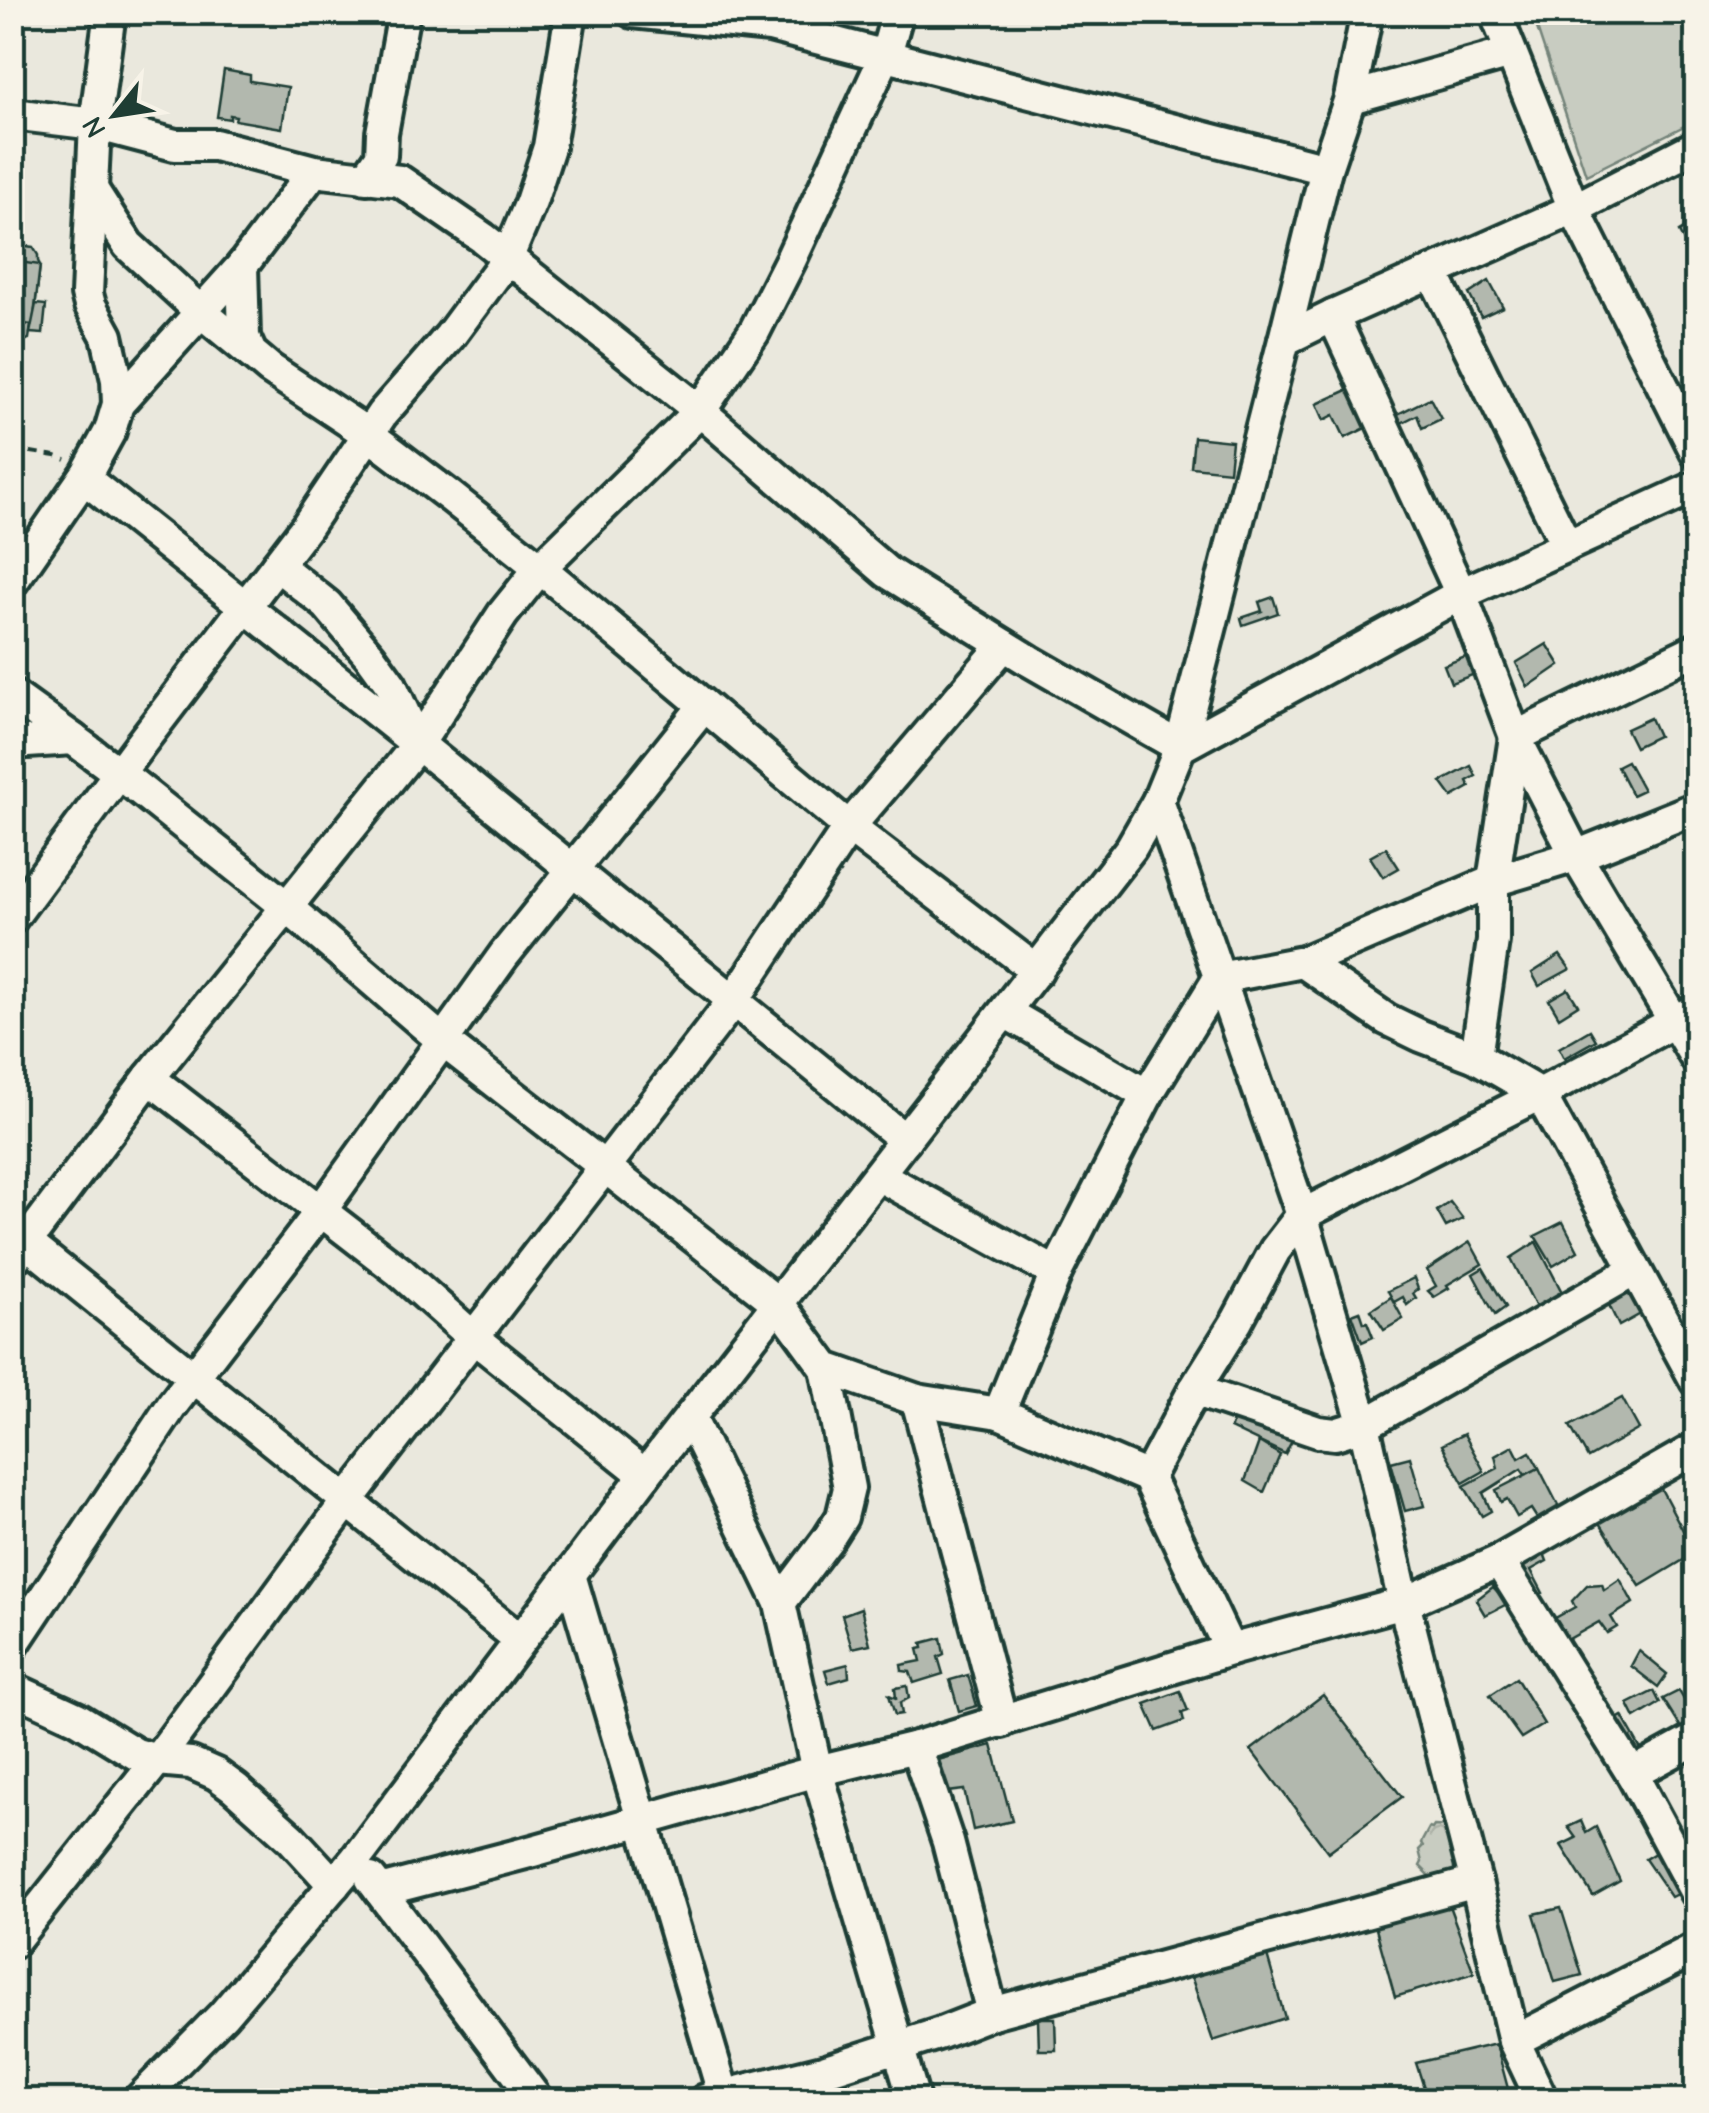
<svg xmlns="http://www.w3.org/2000/svg" width="1709" height="2113" font-family="'Comic Neue',sans-serif">
	<style>
		.forest { fill: url(#forest-crowns); stroke: #74847a; stroke-width: 2.5 }
		.garden { fill: #c8ccc1; stroke: #74847a; stroke-width: 2.5 }
		.building { fill: #b2b8ae; stroke: #1f3d34; stroke-width: 2.5 }
		.lines { fill: none; stroke-linecap: round; stroke-linejoin: round }
		.minor-casing { stroke: #1f3d34; stroke-width: 38 }
		.path { stroke: #1f3d34; stroke-width: 4; stroke-dasharray: 10 8; stroke-linecap: butt }
		.minor { stroke: #f7f3e8; stroke-width: 30 }
	</style>
	<defs>
		<pattern id="forest-crowns" width="20" height="18" patternUnits="userSpaceOnUse" patternTransform="scale(2.5)"><rect width="20" height="18" fill="#c8ccc1"/><path d="M2 6a3 3 0 1 1 6 0M12 15a3 3 0 1 1 6 0" fill="none" stroke="#abb0a6"/></pattern>
	</defs>
	<rect width="100%" height="100%" fill="#eae8dd"/>
	<filter id="ink" filterUnits="userSpaceOnUse"><feTurbulence type="fractalNoise" baseFrequency=".01" numOctaves="2"/><feDisplacementMap in="SourceGraphic" scale="20" xChannelSelector="R" yChannelSelector="G"/><feConvolveMatrix kernelMatrix="1 2 1 2 8 2 1 2 1" color-interpolation-filters="sRGB"/></filter>
	<g filter="url(#ink)">
		<!-- forest -->
		<polygon class="forest" points="1434,1826 1449,1827 1468,1868 1434,1880 1420,1866 1422,1862 1419,1850 1423,1846 1421,1843 1429,1828 1432,1829"/>
		<!-- garden -->
		<polygon class="garden" points="1532,13 1696,13 1696,120 1586,175"/>
		<!-- building -->
		<g class="building">
			<polygon points="224,70 250,75 250,81 288,87 282,128 235,120 236,116 230,115 230,119 217,117"/>
			<polygon points="1689,226 1694,235 1696,234 1696,253 1691,255 1679,232"/>
			<polygon points="12,244 33,247 38,255 38,261 40,265 33,325 31,325 29,339 20,343 16,340 12,343"/>
			<polygon points="12,261 40,265 33,325 12,323"/>
			<polygon points="1489,281 1503,307 1481,317 1469,294"/>
			<polygon points="36,304 46,305 43,334 30,333"/>
			<polygon points="1352,388 1370,426 1345,438 1334,415 1324,420 1317,404"/>
			<polygon points="1430,398 1441,419 1422,428 1417,415 1399,424 1396,415"/>
			<polygon points="1194,437 1232,441 1229,471 1191,467"/>
			<polygon points="1273,597 1278,613 1243,625 1241,618 1262,611 1259,602"/>
			<polygon points="1547,644 1560,665 1528,687 1516,663"/>
			<polygon points="1476,653 1483,671 1451,683 1444,665"/>
			<polygon points="1650,718 1658,736 1635,747 1626,729"/>
			<polygon points="1627,761 1643,790 1632,795 1617,766"/>
			<polygon points="1471,766 1476,776 1467,781 1470,787 1452,797 1441,782"/>
			<polygon points="1386,848 1399,868 1383,877 1370,857"/>
			<polygon points="1560,955 1570,969 1539,986 1532,973"/>
			<polygon points="1568,989 1578,1005 1559,1017 1549,1000"/>
			<polygon points="1590,1030 1596,1040 1564,1058 1559,1048"/>
			<polygon points="1450,1202 1463,1219 1446,1227 1437,1211"/>
			<polygon points="1563,1222 1578,1251 1553,1266 1535,1236"/>
			<polygon points="1470,1242 1482,1264 1447,1285 1449,1288 1434,1297 1428,1291 1436,1286 1427,1270"/>
			<polygon points="1536,1242 1564,1296 1538,1311 1511,1258"/>
			<polygon points="1483,1268 1506,1307 1495,1315 1473,1274"/>
			<polygon points="1414,1278 1418,1289 1413,1293 1416,1298 1407,1305 1403,1297 1394,1302 1388,1291"/>
			<polygon points="1633,1290 1646,1311 1619,1326 1609,1305"/>
			<polygon points="1391,1297 1403,1319 1384,1330 1371,1310"/>
			<polygon points="1360,1311 1364,1323 1367,1322 1373,1337 1362,1342 1352,1314"/>
			<polygon points="1622,1398 1639,1429 1588,1458 1570,1426"/>
			<polygon points="1238,1412 1293,1439 1285,1454 1230,1428"/>
			<polygon points="1464,1434 1484,1471 1463,1483 1442,1445"/>
			<polygon points="1259,1442 1280,1455 1264,1492 1245,1481"/>
			<polygon points="1513,1446 1519,1458 1530,1452 1539,1468 1525,1475 1521,1469 1483,1493 1491,1511 1482,1516 1464,1486 1498,1468 1495,1456"/>
			<polygon points="1410,1457 1424,1506 1405,1511 1391,1462"/>
			<polygon points="1539,1468 1559,1507 1538,1520 1531,1509 1517,1517 1507,1499 1501,1502 1496,1490"/>
			<polygon points="1659,1485 1695,1553 1640,1586 1597,1518"/>
			<polygon points="1542,1548 1547,1561 1531,1570 1543,1593 1532,1599 1515,1561"/>
			<polygon points="1620,1579 1633,1603 1611,1617 1617,1627 1607,1633 1599,1622 1560,1644 1548,1622 1575,1607 1572,1601 1587,1585 1602,1584 1604,1590"/>
			<polygon points="1493,1587 1509,1603 1485,1615 1476,1600"/>
			<polygon points="861,1608 870,1644 852,1648 842,1615"/>
			<polygon points="941,1638 944,1654 938,1657 943,1674 914,1683 910,1672 902,1671 901,1665 921,1661 918,1649 923,1648 922,1643"/>
			<polygon points="1639,1651 1667,1674 1658,1687 1631,1666"/>
			<polygon points="848,1664 849,1677 829,1683 825,1670"/>
			<polygon points="968,1675 977,1706 959,1711 950,1680"/>
			<polygon points="1516,1678 1544,1724 1521,1738 1490,1695"/>
			<polygon points="907,1686 909,1698 900,1703 902,1714 895,1715 889,1695 896,1698 895,1688"/>
			<polygon points="1180,1691 1188,1711 1182,1713 1184,1721 1157,1731 1145,1704"/>
			<polygon points="1654,1691 1660,1703 1635,1718 1628,1704"/>
			<polygon points="1679,1691 1689,1708 1694,1704 1696,1708 1696,1713 1691,1715 1696,1724 1683,1731 1663,1699"/>
			<polygon points="1323,1695 1402,1797 1328,1852 1251,1750"/>
			<polygon points="1622,1716 1644,1755 1630,1761 1609,1724"/>
			<polygon points="992,1745 1012,1821 973,1830 964,1790 940,1793 931,1762"/>
			<polygon points="1581,1821 1586,1833 1596,1827 1620,1881 1593,1896 1561,1845 1576,1838 1568,1827"/>
			<polygon points="1665,1847 1687,1889 1671,1897 1645,1859"/>
			<polygon points="1448,1903 1474,1973 1395,1997 1375,1925"/>
			<polygon points="1561,1908 1582,1975 1555,1982 1534,1914"/>
			<polygon points="1266,1952 1285,2018 1213,2041 1191,1976"/>
			<polygon points="1038,2018 1055,2018 1056,2050 1039,2050"/>
			<polygon points="1496,2044 1511,2100 1428,2100 1416,2063"/>
		</g>
		<g class="lines">
			<!-- minor casing -->
			<g class="minor-casing">
				<g id="minor">
					<polyline points="633,12 770,26 1326,169"/>
					<polyline points="1495,12 1574,209 1696,452"/>
					<polyline points="1350,98 1511,53"/>
					<polyline points="12,114 95,124 110,12"/>
					<polyline points="314,171 242,266 244,337 251,353 270,369 368,434 451,497 540,568 849,827 1037,971"/>
					<polyline points="366,178 381,156 382,133 404,12"/>
					<polyline points="92,189 128,245 201,312 251,353"/>
					<polyline points="1432,272 1567,546"/>
					<polyline points="1333,316 1461,594 1515,737 1576,856 1696,1058"/>
					<polyline points="1284,340 1326,169 1350,98 1367,12"/>
					<polyline points="118,404 242,266"/>
					<polyline points="84,478 411,739"/>
					<polyline points="277,565 327,605 370,656 391,685 418,744 905,1140"/>
					<polyline points="12,582 87,473 110,431 118,404 117,380 107,336 90,305 87,294 95,124 175,145 215,145 314,171 400,181 483,238 700,411 887,572 1030,661 1180,747 1461,594 1696,487"/>
					<polyline points="12,695 73,739"/>
					<polyline points="1515,737 1696,649"/>
					<polyline points="12,743 73,739 119,773 287,907 444,1042 605,1167 779,1304 826,1368 917,1400 999,1413 1148,1477 1230,1650"/>
					<polyline points="1158,801 1302,1215 1364,1425 1404,1603 1476,1882 1514,2041 1542,2100"/>
					<polyline points="12,918 139,746 306,527 382,414 450,336 507,259 531,202 549,147 571,12"/>
					<polyline points="1303,962 1493,881 1576,856 1696,808"/>
					<polyline points="1005,1012 1147,1095"/>
					<polyline points="1476,1057 1493,941 1493,881 1515,737"/>
					<polyline points="149,1078 400,1272 473,1337 645,1475"/>
					<polyline points="878,1175 1056,1273"/>
					<polyline points="12,1231 519,1639"/>
					<polyline points="12,1261 149,1078 418,744 503,614 540,568 700,411 754,332 791,259 886,54 898,12"/>
					<polyline points="1194,1390 1318,1432 1335,1434 1364,1425 1635,1270"/>
					<polyline points="917,1400 1002,1722"/>
					<polyline points="999,1413 1056,1273 1147,1095 1219,978 1303,962 1386,1019 1421,1036 1476,1057 1540,1094 1696,1381"/>
					<polyline points="690,1417 780,1603 817,1771 914,2100"/>
					<polyline points="1148,1477 1194,1390 1237,1321 1275,1250 1302,1215 1540,1094 1696,1010"/>
					<polyline points="1499,1561 1632,1774 1696,1893"/>
					<polyline points="570,1575 725,2100"/>
					<polyline points="780,1603 828,1539 842,1517 849,1488 826,1368"/>
					<polyline points="12,1646 173,1404 320,1212 504,955 704,706"/>
					<polyline points="12,1688 77,1718 136,1754 157,1760 191,1763 216,1774 235,1788 291,1838 334,1885"/>
					<polyline points="916,1747 948,1842 992,2013"/>
					<polyline points="1632,1774 1696,1739"/>
					<polyline points="371,1879 537,2100"/>
					<polyline points="380,1891 533,1851 817,1771 916,1747 1230,1650 1404,1603 1499,1561 1696,1448"/>
					<polyline points="12,1943 157,1760 347,1501 733,1001 849,827 1004,645"/>
					<polyline points="1514,2041 1696,1948"/>
					<polyline points="139,2100 223,2015 355,1860 645,1475 1131,848 1158,801 1180,747 1284,340 1333,316 1574,209 1696,146"/>
					<polyline points="705,2100 823,2071 941,2033 992,2013 1476,1882"/>
				</g>
			</g>
			<!-- path -->
			<polyline class="path" points="12,449 56,456 66,460"/>
			<!-- minor -->
			<use href="#minor" class="minor"/>
		</g>
	</g>
	<!-- margin -->
	<rect width="1709" height="2113" fill="none" stroke="#f7f3e8" stroke-width="50"/>
	<rect x="25" y="25" width="1659" height="2063" fill="none" stroke="#1f3d34" stroke-width="4" filter="url(#ink)"/>
	<!-- north arrow -->
	<g transform="translate(115 115) rotate(240)" stroke="#f7f3e8" stroke-width="8" paint-order="stroke">
	<path d="M0-8L18 38L0 25L-18 38Z" fill="#1f3d34"/>
	<text y="-15" font-size="28" font-weight="bold" text-anchor="middle" fill="#1f3d34">N</text>
	</g>
</svg>
